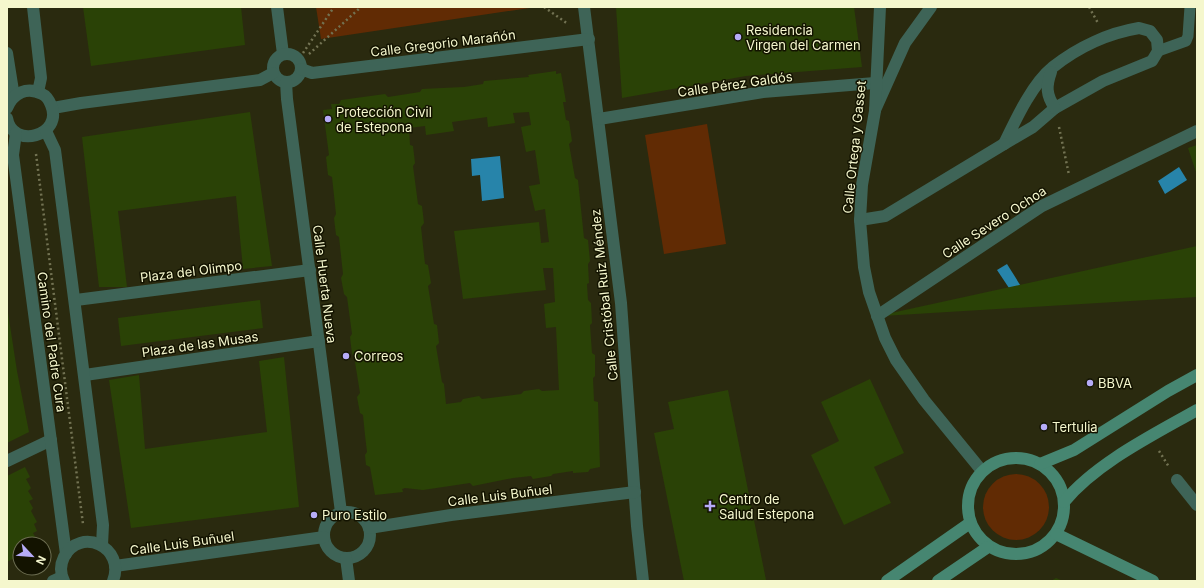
<svg xmlns="http://www.w3.org/2000/svg" width="1204" height="588" font-family="Inter,sans-serif">
	<style>
		.green { fill: #612b04 }
		.water { fill: #2784aa }
		.building { fill: #2a4206; fill-rule: evenodd }
		.lines { fill: none; stroke-linecap: round; stroke-linejoin: round }
		.path { stroke: #737353; stroke-width: 2.5; stroke-dasharray: 2 3; stroke-linecap: butt }
		.service { stroke: #3e6457; stroke-width: 11 }
		.minor { stroke: #3e6457; stroke-width: 12 }
		.tertiary { stroke: #3e6457; stroke-width: 12 }
		.secondary { stroke: #468671; stroke-width: 12 }
		.poi-dot { fill: #b6acf8; stroke: #131300; stroke-width: 1.5 }
		.labels { text-anchor: middle; dominant-baseline: central; stroke-width: 3; stroke-linejoin: round; paint-order: stroke }
		.poi-label { font-size: 13px; fill: #f5f7cd; stroke: #131300; text-anchor: start }
		.street-label { font-size: 13px; fill: #f5f7cd; stroke: #131300 }
	</style>
	<rect width="100%" height="100%" fill="#2a2a0f"/>
	<!-- green -->
	<g class="green">
		<polygon points="316,7 536,7 321,39"/>
		<polygon points="707,124 726,244 664,254 645,135"/>
		<circle cx="1016" cy="507" r="33"/>
	</g>
	<!-- water -->
	<g class="water">
		<polygon points="500,156 504,198 482,201 480,175 472,176 471,159"/>
		<polygon points="1179,167 1187,180 1165,194 1158,181"/>
		<polygon points="1007,264 1022,288 1013,294 997,270"/>
	</g>
	<!-- building -->
	<g class="building">
		<polygon points="83,7 241,7 245,45 91,66"/>
		<polygon points="616,7 854,7 862,67 746,76 622,98"/>
		<path d="M 556,71 L 556,74 L 561,73 L 566,102 L 563,102 L 566,120 L 569,121 L 572,141 L 569,144 L 575,178 L 578,180 L 584,238 L 588,240 L 590,261 L 588,264 L 589,283 L 587,284 L 588,300 L 591,303 L 592,323 L 590,325 L 592,353 L 595,355 L 595,376 L 593,378 L 594,401 L 598,402 L 600,467 L 590,469 L 588,472 L 573,473 L 573,471 L 553,474 L 551,476 L 533,479 L 531,476 L 513,478 L 473,486 L 470,483 L 423,490 L 405,488 L 402,489 L 403,492 L 375,495 L 370,467 L 366,465 L 365,455 L 367,452 L 365,435 L 363,415 L 360,413 L 357,397 L 360,393 L 354,356 L 352,354 L 350,337 L 352,334 L 347,297 L 344,294 L 341,278 L 343,274 L 339,237 L 336,235 L 334,218 L 336,214 L 332,177 L 328,175 L 326,157 L 329,155 L 323,110 L 332,109 L 331,104 L 339,104 L 341,100 L 385,94 L 388,97 L 420,92 L 422,89 L 464,87 L 483,84 L 484,81 L 529,77 L 528,75 ZM 529,112 L 531,125 L 521,127 L 526,152 L 535,150 L 540,184 L 529,186 L 535,211 L 545,209 L 549,242 L 541,243 L 539,222 L 454,231 L 463,299 L 546,290 L 543,268 L 553,268 L 555,302 L 544,304 L 546,328 L 556,327 L 559,390 L 542,391 L 539,389 L 524,391 L 521,394 L 482,399 L 479,396 L 463,399 L 461,402 L 446,404 L 444,384 L 442,382 L 436,346 L 439,343 L 437,325 L 434,324 L 431,304 L 428,286 L 431,283 L 428,265 L 425,264 L 421,227 L 424,223 L 422,206 L 418,204 L 413,166 L 415,163 L 413,146 L 410,145 L 409,128 L 425,126 L 426,135 L 454,131 L 452,122 L 487,117 L 488,127 L 515,123 L 513,113 Z"/>
		<polygon points="250,112 272,266 243,269 236,196 118,211 127,287 99,287 82,137"/>
		<polygon points="1197,145 1197,175 1188,148"/>
		<polygon points="1197,246 1197,297 882,316 882,315"/>
		<polygon points="260,300 263,328 121,346 118,318"/>
		<polygon points="7,306 17,371 29,432 7,443"/>
		<polygon points="284,357 299,507 131,528 109,380 139,375 145,449 267,432 259,361"/>
		<polygon points="870,379 904,453 874,467 891,503 844,525 811,455 839,441 821,402"/>
		<polygon points="728,390 766,580 684,581 654,433 674,429 668,402"/>
		<polygon points="25,467 30,477 26,479 31,488 28,491 33,499 29,501 33,508 31,511 37,522 34,524 37,531 33,533 39,544 20,544 20,555 7,562 7,476"/>
		<polygon points="1056,578 1063,581 1051,581"/>
	</g>
	<g class="lines">
		<!-- path -->
		<g class="path">
			<polyline points="544,7 568,24"/>
			<polyline points="1089,7 1098,23"/>
			<polyline points="303,53 334,7"/>
			<polyline points="309,54 361,7"/>
			<polyline points="1059,127 1069,175"/>
			<polyline points="36,154 83,524"/>
			<polyline points="1159,451 1169,467"/>
		</g>
		<!-- service -->
		<polyline class="service" points="1158,51 1186,41 1188,36 1190,7"/>
		<!-- minor -->
		<g class="minor">
			<polyline points="277,7 283,54"/>
			<polyline points="584,7 621,303 637,526 643,581"/>
			<path d="M 1139,28 L 1150,31 L 1157,40 L 1158,51 L 1152,61 L 1103,81 L 1055,108 L 1033,127 L 1004,144 C 1016,119 1032,84 1053,67 C 1078,47 1109,33 1139,28 Z"/>
			<circle cx="287" cy="68" r="14"/>
			<polyline points="301,69 312,73 589,39"/>
			<path d="M 1051,72 C 1046,86 1046,95 1055,108"/>
			<polyline points="286,82 287,99 341,512"/>
			<polyline points="53,108 81,103 260,80 273,73"/>
			<polyline points="875,110 905,43 931,7"/>
			<polyline points="599,119 763,92 875,83"/>
			<polyline points="860,220 885,216 1004,144"/>
			<polyline points="76,300 310,270"/>
			<polyline points="877,316 1042,206 1197,131"/>
			<polyline points="85,375 319,341"/>
			<polyline points="7,461 51,440"/>
			<polyline points="1177,480 1197,505"/>
			<circle cx="347" cy="535" r="23"/>
			<polyline points="369,528 451,515 635,492"/>
			<polyline points="346,558 349,581"/>
			<polyline points="115,566 324,537"/>
			<polyline points="53,581 62,577"/>
		</g>
		<!-- tertiary -->
		<g class="tertiary">
			<polyline points="33,7 41,78 38,92"/>
			<polyline points="880,7 875,111 862,185 860,220 864,267 869,292 885,338 896,360 924,400 982,471"/>
			<polyline points="7,53 14,97"/>
			<path d="M 7,108 C 13,93 27,86 42,94 C 47,96 49,100 51,105 C 64,136 12,150 7,118"/>
			<polyline points="46,131 55,150 103,525 102,545"/>
			<polyline points="16,133 13,155 66,554"/>
			<path d="M 64,581 C 60,573 60,565 64,557 C 80,526 126,547 113,581"/>
		</g>
		<!-- secondary -->
		<g class="secondary">
			<circle cx="1016" cy="506" r="48"/>
			<polyline points="1040,464 1074,450 1168,391 1197,375"/>
			<path d="M 1064,502 C 1096,463 1153,435 1197,410"/>
			<polyline points="1056,534 1153,581"/>
			<polyline points="887,581 970,523"/>
			<polyline points="938,581 988,547"/>
		</g>
	</g>
	<!-- markers -->
	<g class="poi-dot">
		<circle cx="738" cy="37" r="4"/>
		<circle cx="328" cy="119" r="4"/>
		<circle cx="346" cy="356" r="4"/>
		<circle cx="1090" cy="383" r="4"/>
		<circle cx="1044" cy="427" r="4"/>
		<path d="M708 500h4v4h4v4h-4v4h-4v-4h-4v-4h4z"/>
		<circle cx="314" cy="515" r="4"/>
	</g>
	<g class="labels">
		<!-- poi labels -->
		<g class="poi-label">
			<text x="746" y="30">Residencia<tspan x="746" dy="15">Virgen del Carmen</tspan></text>
			<text x="336" y="112">Protección Civil<tspan x="336" dy="15">de Estepona</tspan></text>
			<text x="354" y="356">Correos</text>
			<text x="1098" y="383">BBVA</text>
			<text x="1052" y="427">Tertulia</text>
			<text x="719" y="499">Centro de<tspan x="719" dy="15">Salud Estepona</tspan></text>
			<text x="322" y="515">Puro Estilo</text>
		</g>
		<!-- street labels -->
		<g class="street-label">
			<text transform="translate(443 43) rotate(-7)">Calle Gregorio Marañón</text>
			<text transform="translate(735 84) rotate(-8)">Calle Pérez Galdós</text>
			<text transform="translate(854 147) rotate(-84)">Calle Ortega y Gasset</text>
			<text transform="translate(994 222) rotate(-33)">Calle Severo Ochoa</text>
			<text transform="translate(191 271) rotate(-7)">Plaza del Olimpo</text>
			<text transform="translate(325 284) rotate(83)">Calle Huerta Nueva</text>
			<text transform="translate(604 295) rotate(-96)">Calle Cristóbal Ruiz Méndez</text>
			<text transform="translate(52 342) rotate(82)">Camino del Padre Cura</text>
			<text transform="translate(200 344) rotate(-8)">Plaza de las Musas</text>
			<text transform="translate(500 495) rotate(-7)">Calle Luis Buñuel</text>
			<text transform="translate(182 543) rotate(-8)">Calle Luis Buñuel</text>
		</g>
	</g>
	<!-- border -->
	<rect width="1204" height="588" fill="none" stroke="#f5f7cd" stroke-width="16"/>
	<!-- north arrow -->
	<g transform="translate(32 556) rotate(116)"><circle r="19" fill="#131300" stroke="#6d6e52"/>
	<path d="M0-3L7 15L0 10L-7 15Z" fill="#b6acf8"/>
	<text y="-6" font-size="11" font-weight="bold" text-anchor="middle" fill="#f5f7cd">N</text>
	</g>
</svg>
